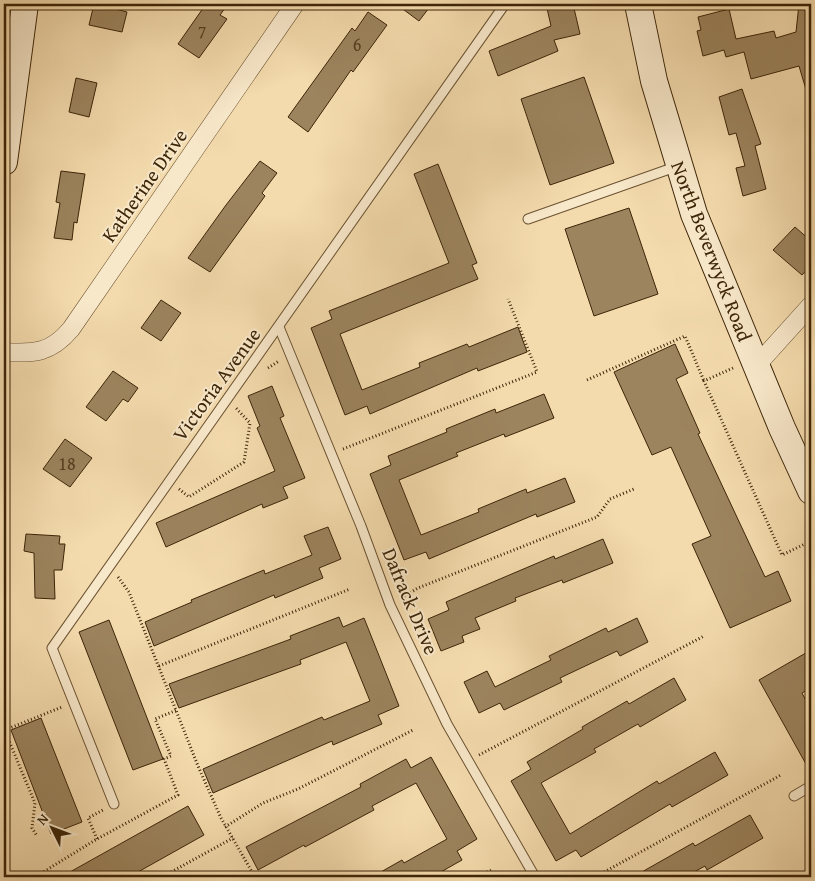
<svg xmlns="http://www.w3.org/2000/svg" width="815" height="881" font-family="'Gentium Book Plus',serif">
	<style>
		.building { fill: #9c845e; stroke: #3d2508 }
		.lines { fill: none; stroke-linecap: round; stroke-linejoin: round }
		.lane-casing { stroke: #6b5231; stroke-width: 11 }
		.street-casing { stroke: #6b5231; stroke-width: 19 }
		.secondary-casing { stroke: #3d2508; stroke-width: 28 }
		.path { stroke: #3d2508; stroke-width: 3; stroke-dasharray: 1 2.5; stroke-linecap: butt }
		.lane { stroke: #f8e8ca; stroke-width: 9 }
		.street { stroke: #f8e8ca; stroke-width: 18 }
		.secondary { stroke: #f8e8ca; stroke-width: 26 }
		.labels { text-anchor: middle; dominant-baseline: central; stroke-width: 4; stroke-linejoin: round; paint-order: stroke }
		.number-label { font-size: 18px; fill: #553d1e }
		.street-label { font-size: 20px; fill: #3d2508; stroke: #f8e8ca }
	</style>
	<rect width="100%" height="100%" fill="#f4dbad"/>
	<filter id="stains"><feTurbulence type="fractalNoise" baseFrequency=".004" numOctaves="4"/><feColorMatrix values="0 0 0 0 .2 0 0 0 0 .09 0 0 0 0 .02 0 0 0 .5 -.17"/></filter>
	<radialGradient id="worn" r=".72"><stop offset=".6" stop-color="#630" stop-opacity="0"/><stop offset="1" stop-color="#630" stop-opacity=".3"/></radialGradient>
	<!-- building -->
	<g class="building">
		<polygon points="94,4 118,4 116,9 127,12 122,32 89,25"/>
		<polygon points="206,4 228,4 220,15 227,19 199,58 178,44"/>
		<polygon points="396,4 432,4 419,21"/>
		<polygon points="546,4 573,4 580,34 554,40 558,51 498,76 489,51 551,26"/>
		<polygon points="799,4 811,4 811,93 807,93 799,66 751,79 744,52 726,57 724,50 703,56 697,31 701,30 698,17 729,9 736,39 774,31 776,38 796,32"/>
		<polygon points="368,12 387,25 353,72 351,70 308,132 288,117 352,28 355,31"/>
		<polygon points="584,77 614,163 550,185 521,99"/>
		<polygon points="76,78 97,83 89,117 69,112"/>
		<polygon points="742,89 761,144 755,146 766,189 743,196 736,168 745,166 736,133 729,135 719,97"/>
		<polygon points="260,161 277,173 262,193 265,196 210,272 188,258 226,205"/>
		<polygon points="438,164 477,263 472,265 478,279 340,334 362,390 420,367 419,363 467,344 469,347 518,327 527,352 478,371 477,368 370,414 367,406 345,415 311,328 332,319 329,311 449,263 414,174"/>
		<polygon points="61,171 85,174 77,223 74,222 72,240 54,238 60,203 56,202"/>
		<polygon points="629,208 658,294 594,316 565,229"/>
		<polygon points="795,227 811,241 811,265 802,275 773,250"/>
		<polygon points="161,300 181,313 161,341 141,328"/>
		<polygon points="675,344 688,373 676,379 700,433 698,434 765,577 778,571 791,601 730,628 692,544 711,536 671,447 652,455 614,372"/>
		<polygon points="113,371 138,388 128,402 123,399 106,421 86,407"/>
		<polygon points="272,386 284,416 280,418 305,478 283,487 288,498 263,508 262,504 166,547 156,523 275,471 257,428 260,426 248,396"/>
		<polygon points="544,394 554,418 505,437 504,434 456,453 458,456 399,480 421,535 479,512 478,509 526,489 527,493 565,478 575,502 537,517 536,514 429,559 426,552 404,560 370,474 391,465 388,456 447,432 446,429 495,409 496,413"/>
		<polygon points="65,439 92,458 70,487 43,469"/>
		<polygon points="328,527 341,559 319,568 323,578 275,598 274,595 154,646 145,622 192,602 191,600 264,570 265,574 312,555 304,536"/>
		<polygon points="26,534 60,536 59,544 65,544 62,570 54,570 55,599 35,598 34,553 24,551"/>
		<polygon points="603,539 613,563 563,583 562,580 515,598 516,601 475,618 480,629 462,636 464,642 441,651 428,619 449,610 446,602 554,556 555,559"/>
		<polygon points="339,617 343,627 364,618 399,706 378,715 382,724 333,745 332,741 213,793 203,769 322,717 324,720 370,701 346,642 300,660 301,664 179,708 169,684 291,639 290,636"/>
		<polygon points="637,618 648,642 620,656 617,651 560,678 562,682 504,710 500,703 479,713 464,682 487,671 495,687 551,660 549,656 606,628 608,632"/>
		<polygon points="109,620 163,759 133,770 79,632"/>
		<polygon points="811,650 811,688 802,693 811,710 811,773 759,680"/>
		<polygon points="674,678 686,700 640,727 638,724 594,749 596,752 541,783 570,834 657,781 659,784 715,752 728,775 672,807 670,804 581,857 576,850 556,861 511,781 531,769 527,762 583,729 582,727 627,701 629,704"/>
		<polygon points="41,718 82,822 51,834 11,730"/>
		<polygon points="431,757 477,839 457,851 462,860 432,877 372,877 402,860 404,863 447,839 416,783 372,806 374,810 305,847 304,845 258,870 246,847 361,787 360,784 406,759 411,768"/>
		<polygon points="188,806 204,835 129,877 61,877"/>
		<polygon points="750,815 763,838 707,870 705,866 685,877 633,877 693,843 695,846"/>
	</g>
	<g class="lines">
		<!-- lane casing -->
		<g class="lane-casing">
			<g id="lane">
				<polyline points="528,219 678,166"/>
				<polyline points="279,327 361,526 390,605 447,724 535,877"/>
				<polyline points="794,796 811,786"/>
				<polyline points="114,804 52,648 505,4"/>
			</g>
		</g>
		<!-- street casing -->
		<g class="street-casing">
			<g id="street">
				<path d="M 4,352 C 34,354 51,353 71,329 L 295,4"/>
				<polyline points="757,365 811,305"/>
			</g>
		</g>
		<!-- secondary casing -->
		<g class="secondary-casing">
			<g id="secondary">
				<polyline points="638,4 654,81 694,214 782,428 811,491"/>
				<polyline points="4,162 25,4"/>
			</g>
		</g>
		<!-- path -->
		<g class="path">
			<polyline points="268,368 279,361"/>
			<polyline points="733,368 704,381 782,555 811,541"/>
			<polyline points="587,380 685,336 704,381"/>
			<polyline points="343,449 537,372 508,299"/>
			<polyline points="179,489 189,497 244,462 250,423 236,408"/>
			<polyline points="118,577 129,592 198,766 221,818 255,877"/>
			<polyline points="401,598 418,588 597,517 610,499 634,489"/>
			<polyline points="159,666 350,589"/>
			<polyline points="4,729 35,803 32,828 37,836"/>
			<polyline points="5,730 62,707"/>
			<polyline points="479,755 704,636"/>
			<polyline points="225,827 263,803 298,789 413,730"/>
			<polyline points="97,839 88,818 103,810"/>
			<polyline points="35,877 97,839 178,795 164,759 171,756 155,719 177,710"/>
			<polyline points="162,877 233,838"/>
			<polyline points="478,877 491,870"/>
			<polyline points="595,877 781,775"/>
		</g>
		<!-- lane -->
		<use href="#lane" class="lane"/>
		<!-- street -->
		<use href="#street" class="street"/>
		<!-- secondary -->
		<use href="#secondary" class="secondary"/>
	</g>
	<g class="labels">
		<!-- number labels -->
		<g class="number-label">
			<text x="202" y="31">7</text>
			<text x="357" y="44">6</text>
			<text x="67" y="463">18</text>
		</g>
		<!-- street labels -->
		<g class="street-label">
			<text transform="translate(144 185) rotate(-55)">Katherine Drive</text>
			<text transform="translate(712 251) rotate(69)">North Beverwyck Road</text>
			<text transform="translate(216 384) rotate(-54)">Victoria Avenue</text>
			<text transform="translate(411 601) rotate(67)">Dafrack Drive</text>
		</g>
	</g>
	<!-- margin -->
	<rect width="815" height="881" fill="none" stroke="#f4dbad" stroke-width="20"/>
	<rect x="5" y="5" width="805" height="871" fill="none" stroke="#3d2508" stroke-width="2.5"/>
	<rect x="10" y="10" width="795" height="861" fill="none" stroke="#3d2508"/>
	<!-- north arrow -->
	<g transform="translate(52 828) rotate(312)" stroke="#f8e8ca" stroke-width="4" paint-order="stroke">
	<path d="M0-4L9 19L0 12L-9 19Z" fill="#3d2508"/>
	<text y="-8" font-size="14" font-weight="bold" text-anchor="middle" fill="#3d2508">N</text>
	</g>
	<rect width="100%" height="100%" filter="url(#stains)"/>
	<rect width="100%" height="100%" fill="url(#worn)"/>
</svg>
